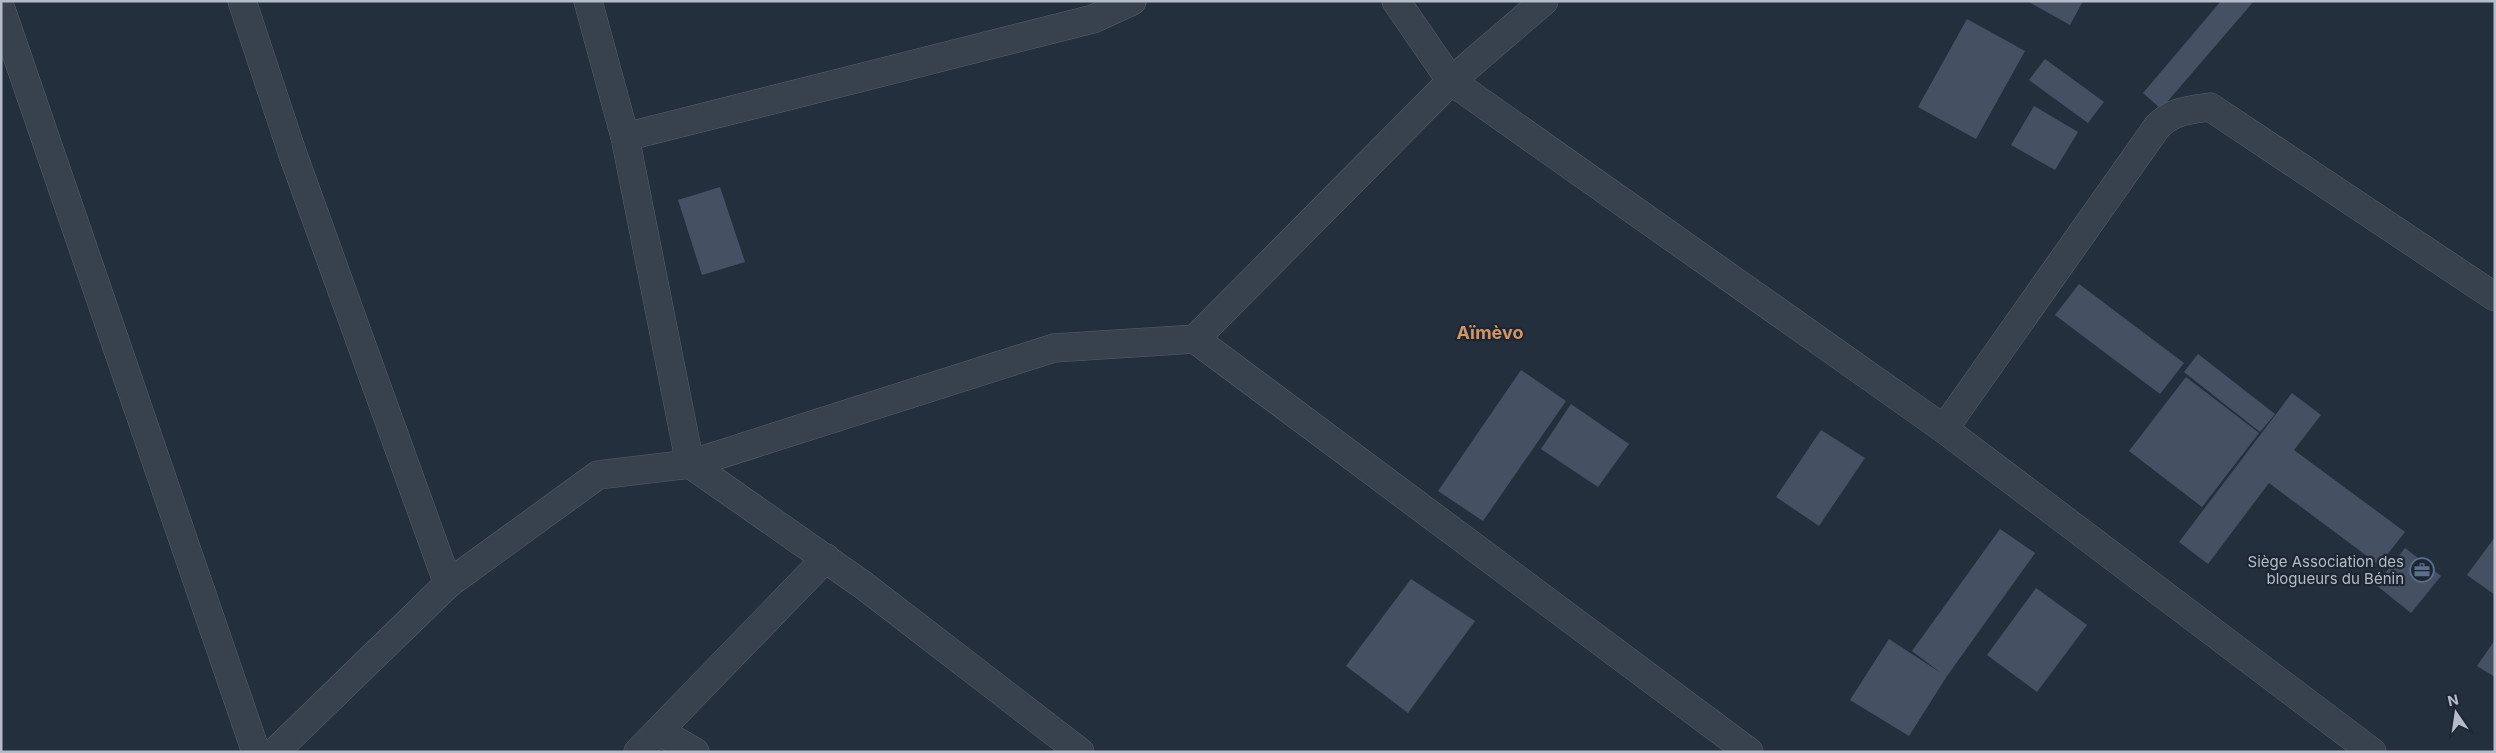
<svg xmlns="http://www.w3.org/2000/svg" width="2496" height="753" font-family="Inter,sans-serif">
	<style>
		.building { fill: #455162 }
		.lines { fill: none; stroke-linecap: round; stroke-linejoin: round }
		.street-casing { stroke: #565f6c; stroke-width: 29 }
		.street { stroke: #38414e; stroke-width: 28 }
		.labels { text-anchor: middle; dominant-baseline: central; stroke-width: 4.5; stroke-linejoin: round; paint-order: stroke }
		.poi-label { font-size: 15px; fill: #b4bcc9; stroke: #1d2633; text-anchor: end }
		.quarter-label { font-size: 18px; font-weight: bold; fill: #d59563; stroke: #1d2633 }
	</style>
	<rect width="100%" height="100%" fill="#242f3e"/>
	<!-- building -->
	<g class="building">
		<polygon points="2027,1 2083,1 2070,25"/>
		<polygon points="2221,1 2254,1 2161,109 2143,93"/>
		<polygon points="1967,19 2025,51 1976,139 1918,107"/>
		<polygon points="2045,59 2104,102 2088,123 2029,80"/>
		<polygon points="2034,106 2078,132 2055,170 2011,145"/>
		<polygon points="720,187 745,262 702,275 678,200"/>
		<polygon points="2079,284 2184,363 2160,394 2055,315"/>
		<polygon points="2198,354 2275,414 2260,432 2184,372"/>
		<polygon points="1521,370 1566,401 1483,521 1438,491"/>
		<polygon points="2186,377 2259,433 2202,507 2129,451"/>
		<polygon points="2292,393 2321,415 2294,450 2405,532 2379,565 2269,483 2208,564 2179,542"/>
		<polygon points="1571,404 1629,444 1598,487 1541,449"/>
		<polygon points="1821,430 1865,458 1819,526 1776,497"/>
		<polygon points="2000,529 2035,553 1947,676 1909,736 1850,700 1889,639 1941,673 1912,651"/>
		<polygon points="2495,537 2495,595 2467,575"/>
		<polygon points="2405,548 2441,576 2411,613 2376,585"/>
		<polygon points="1411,579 1475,621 1408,713 1346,666"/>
		<polygon points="2036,588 2087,625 2037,692 1987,655"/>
		<polygon points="2495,640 2495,677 2477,666"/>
	</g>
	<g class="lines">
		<!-- street casing -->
		<g class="street-casing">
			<g id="street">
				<polyline points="242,1 292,152 448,584"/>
				<polyline points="588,1 625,137 690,464 863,585 1080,752"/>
				<polyline points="1396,1 1451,81 1944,429 2372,752"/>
				<polyline points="1,9 256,752"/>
				<polyline points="625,137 1093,19 1132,1"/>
				<polyline points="1195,339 1749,752"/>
				<path d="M 1944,429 L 2157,127 C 2172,111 2189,110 2210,107 L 2495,297"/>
				<polyline points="659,731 695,752"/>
				<polyline points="275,752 448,584 598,475 690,464 1054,348 1195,339 1451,81 1544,1"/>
				<polyline points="638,752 826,558"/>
			</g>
		</g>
		<!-- street -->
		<use href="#street" class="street"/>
	</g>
	<!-- icons -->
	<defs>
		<g id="office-ring" transform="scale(1.25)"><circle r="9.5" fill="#1d2633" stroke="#5c6f8a" stroke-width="1.5"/><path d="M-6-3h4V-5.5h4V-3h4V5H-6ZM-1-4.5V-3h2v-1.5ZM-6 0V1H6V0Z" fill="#5c6f8a"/></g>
	</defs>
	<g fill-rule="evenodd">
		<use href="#office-ring" x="2422" y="570"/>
	</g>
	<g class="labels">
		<!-- poi labels -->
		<g class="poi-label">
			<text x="2404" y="561">Siège Association des<tspan x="2404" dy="17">blogueurs du Bénin</tspan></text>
		</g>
		<!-- quarter labels -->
		<g class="quarter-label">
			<text x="1490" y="332">Aïmèvo</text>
		</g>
	</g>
	<!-- border -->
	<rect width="2496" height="753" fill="none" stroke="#b4bcc9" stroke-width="5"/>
	<!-- north arrow -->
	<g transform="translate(2456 713) rotate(347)" stroke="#1d2633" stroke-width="4" paint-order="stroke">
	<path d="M0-4L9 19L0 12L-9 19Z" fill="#b4bcc9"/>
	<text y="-8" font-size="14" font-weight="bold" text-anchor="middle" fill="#b4bcc9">N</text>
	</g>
</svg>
